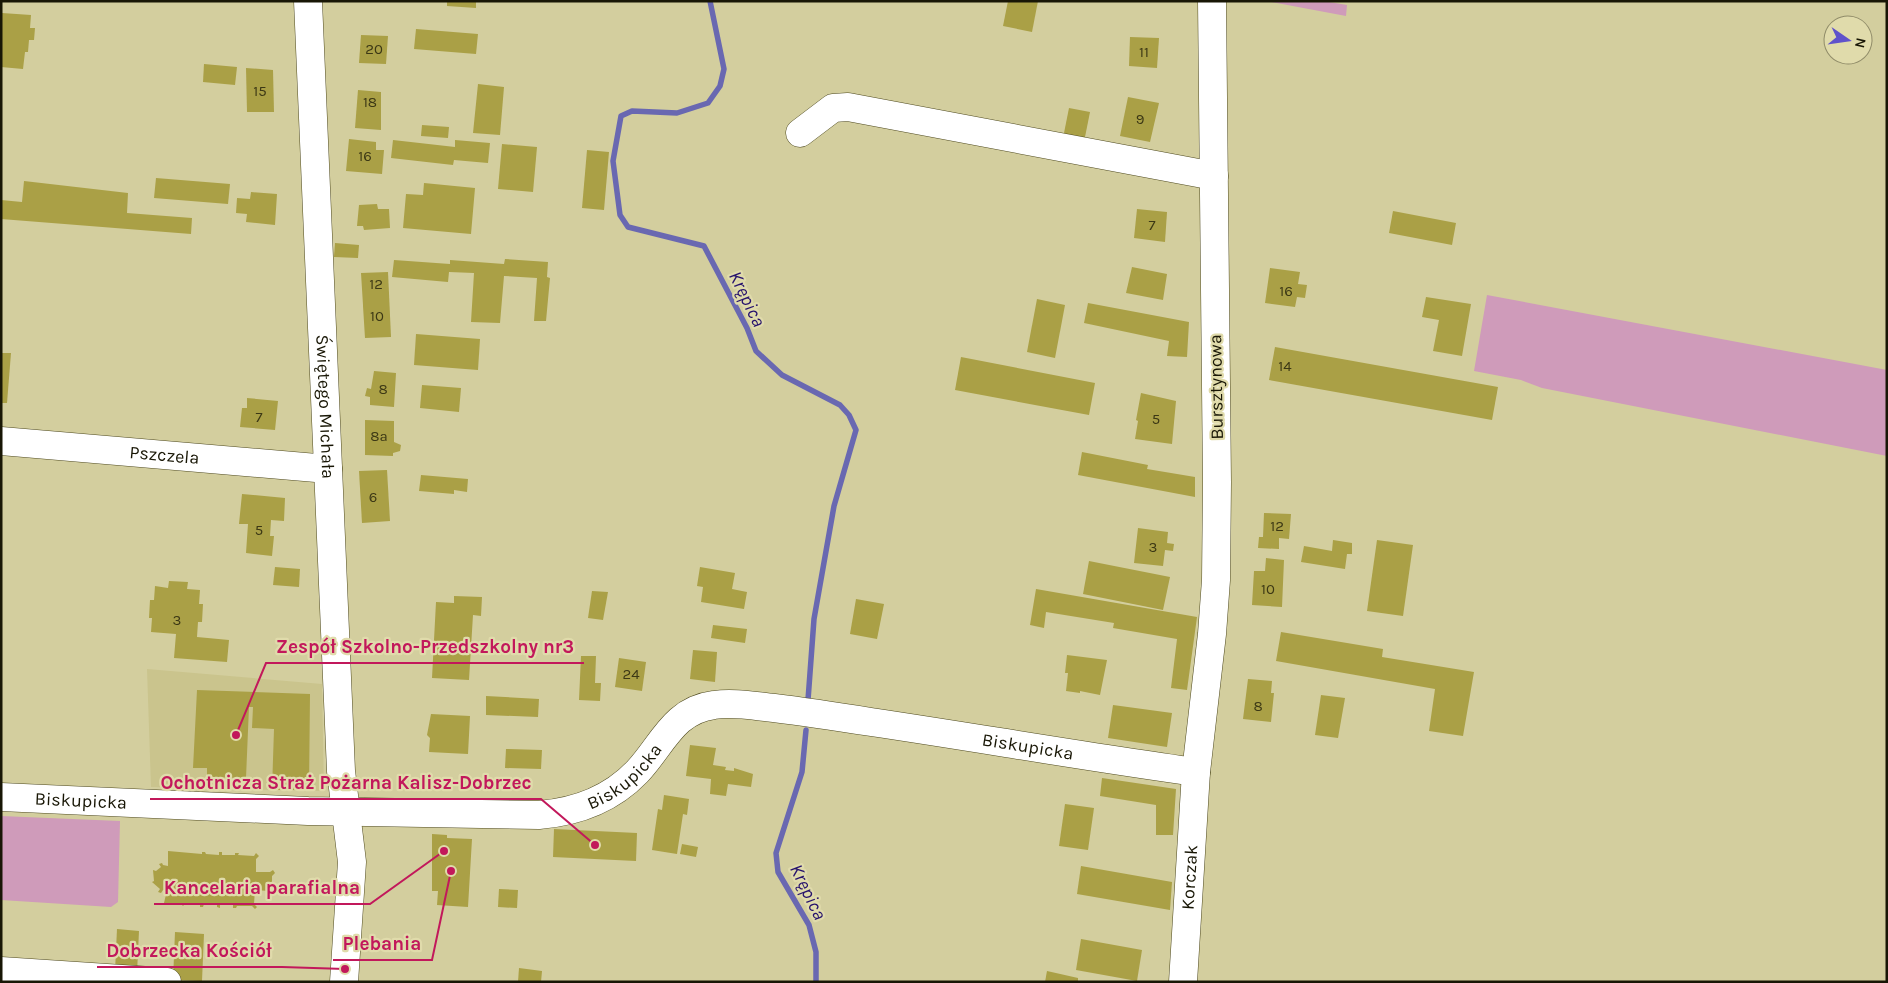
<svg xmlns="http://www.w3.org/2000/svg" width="1888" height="983" font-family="Karla,sans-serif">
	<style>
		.built { fill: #cac48d }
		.grass { fill: #cf9bba }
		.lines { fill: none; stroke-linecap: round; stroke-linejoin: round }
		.stream { stroke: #6968b1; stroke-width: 5.5 }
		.building { fill: #aaa046 }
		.minor-casing { stroke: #4f4a1f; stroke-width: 29 }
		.minor { stroke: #fff; stroke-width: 28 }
		.labels { text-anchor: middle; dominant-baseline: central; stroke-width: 4.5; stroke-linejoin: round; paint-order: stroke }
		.number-label { font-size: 15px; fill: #3c3815 }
		.street-label { font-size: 18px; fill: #181605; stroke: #e0dbab }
		.water-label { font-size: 19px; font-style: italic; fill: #26126c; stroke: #e0dbab }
		.leader { fill: none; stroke: #c2185b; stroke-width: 2 }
		.callout-dot { fill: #c2185b; stroke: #e0dbab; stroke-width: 2 }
		.callout-label { font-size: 19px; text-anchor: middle; font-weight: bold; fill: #c2185b; stroke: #e0dbab; stroke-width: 4.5; stroke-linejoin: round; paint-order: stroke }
	</style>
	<rect width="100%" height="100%" fill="#d3ce9e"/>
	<!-- built -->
	<polygon class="built" points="147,669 322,684 324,791 151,787"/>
	<!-- grass -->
	<g class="grass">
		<polygon points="1266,1 1323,1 1347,5 1346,16"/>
		<polygon points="1487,295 1887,370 1887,456 1542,388 1521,380 1474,371"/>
		<polygon points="1,816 120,821 118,902 111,907 1,900"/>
	</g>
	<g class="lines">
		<!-- stream -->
		<g class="stream">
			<polyline points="710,1 724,69 720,86 708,103 677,113 632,111 621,116 613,161 620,215 628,227 704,246 747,328 756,351 782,375 840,405 849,415 856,430 834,506 814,619 808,700"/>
			<polyline points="806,730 802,772 776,853 778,872 809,925 816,952 816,982"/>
		</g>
	</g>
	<!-- building -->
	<g class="building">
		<polygon points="447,1 476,1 476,8 447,6"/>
		<polygon points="1008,1 1038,1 1032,32 1003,26"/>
		<polygon points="2,13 31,15 30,28 35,28 34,40 29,40 28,52 25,52 23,69 1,67"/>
		<polygon points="416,29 478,34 476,54 414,49"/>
		<polygon points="361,35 388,36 386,64 359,63"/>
		<polygon points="1130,37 1159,38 1157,68 1129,66"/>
		<polygon points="204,64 237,67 235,85 203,82"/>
		<polygon points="246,68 273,70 274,112 247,112"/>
		<polygon points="478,84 504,87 500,135 473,133"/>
		<polygon points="358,90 381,92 381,130 355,128"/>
		<polygon points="1128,97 1159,103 1150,142 1120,136"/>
		<polygon points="1069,108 1090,112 1084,142 1063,138"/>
		<polygon points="422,125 449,127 448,138 421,136"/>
		<polygon points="349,139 376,142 376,150 384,150 382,174 346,171"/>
		<polygon points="393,140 455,147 455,140 490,143 488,163 454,160 453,165 391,158"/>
		<polygon points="502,144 537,147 533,192 498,189"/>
		<polygon points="587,150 609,152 604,210 582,208"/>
		<polygon points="156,178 230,184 228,204 154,198"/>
		<polygon points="24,181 128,193 127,213 192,218 191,234 1,219 1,200 22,202"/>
		<polygon points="424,183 475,188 471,234 403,228 406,194 423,195"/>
		<polygon points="251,192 277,194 275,225 246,222 247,214 236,213 237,198 250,199"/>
		<polygon points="377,204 378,209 389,209 390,228 364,230 363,226 357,226 359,205"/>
		<polygon points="1137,209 1167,212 1165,242 1134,238"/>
		<polygon points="1393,211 1456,223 1452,245 1389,233"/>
		<polygon points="335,243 359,245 358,258 334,257"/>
		<polygon points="505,259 548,262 547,277 550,278 546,321 534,321 537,278 504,276 500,323 471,322 474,273 449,272 448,282 392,277 394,260 450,264 450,260 504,264"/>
		<polygon points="1132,267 1167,274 1163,300 1126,293"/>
		<polygon points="1270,268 1300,272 1298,284 1307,285 1305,298 1297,297 1295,307 1265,303"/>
		<polygon points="388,272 391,337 365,338 361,273"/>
		<polygon points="1426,297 1471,304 1462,356 1433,351 1439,320 1422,317"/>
		<polygon points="1037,299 1065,305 1055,358 1027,352"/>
		<polygon points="1088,303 1189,322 1187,357 1167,356 1169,341 1084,323"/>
		<polygon points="416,334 480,339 478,370 414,365"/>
		<polygon points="1275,347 1498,387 1492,420 1269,380"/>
		<polygon points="1,353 11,353 7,403 1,403"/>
		<polygon points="961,357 1095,383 1089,415 955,390"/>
		<polygon points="374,371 396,373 394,407 370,405 370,397 365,396 367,388 371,389"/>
		<polygon points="422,385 461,388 459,412 420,408"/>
		<polygon points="1141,393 1176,401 1172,444 1135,439 1138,421 1136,420"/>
		<polygon points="247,398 278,401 275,430 240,427 242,408 247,408"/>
		<polygon points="365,420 394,421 394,442 401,445 400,451 393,453 393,456 365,455"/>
		<polygon points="1082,452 1148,465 1147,469 1195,477 1195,497 1078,475"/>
		<polygon points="387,470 390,521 362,523 359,471"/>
		<polygon points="421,475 468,479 467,492 454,490 454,494 419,491"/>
		<polygon points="242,494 285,498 284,521 271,520 270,536 274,536 272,556 246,553 248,524 239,524"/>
		<polygon points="1264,513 1291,514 1289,539 1279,538 1279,549 1258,548 1259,537 1263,537"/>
		<polygon points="1138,528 1168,532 1167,543 1174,544 1173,551 1165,550 1163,566 1134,563"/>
		<polygon points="1333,540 1352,543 1352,554 1347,554 1345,569 1301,562 1304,546 1332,551"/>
		<polygon points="1377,540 1413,545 1403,616 1367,611"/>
		<polygon points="1266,558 1284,560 1282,607 1252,605 1254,571 1265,571"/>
		<polygon points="1089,561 1170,577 1163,610 1083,594"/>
		<polygon points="275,567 300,569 299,587 273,585"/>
		<polygon points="700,567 735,573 732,589 747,592 744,609 701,602 703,587 697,586"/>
		<polygon points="169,581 188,582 187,589 200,590 199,604 203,604 202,622 198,622 197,637 229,640 227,662 174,658 176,634 151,632 152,618 149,618 150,600 154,600 155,586 168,588"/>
		<polygon points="1036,589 1197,617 1187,690 1171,688 1177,639 1113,628 1114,623 1046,612 1044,628 1030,625"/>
		<polygon points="592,591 608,592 603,620 588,618"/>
		<polygon points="454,596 482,597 481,616 473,615 469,680 432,678 436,602 454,603"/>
		<polygon points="856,599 884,604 877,639 850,634"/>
		<polygon points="713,625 747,629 745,643 711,638"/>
		<polygon points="1281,632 1383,649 1382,657 1474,672 1463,736 1429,731 1435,689 1276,661"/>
		<polygon points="693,650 717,652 715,682 690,679"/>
		<polygon points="1067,655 1107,660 1100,695 1080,691 1080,693 1066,691 1068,673 1065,673"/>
		<polygon points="581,656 596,656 595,683 601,683 600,701 579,700"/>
		<polygon points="619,658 646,662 642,691 615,687"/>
		<polygon points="1248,679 1272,681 1271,693 1274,693 1271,722 1243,719"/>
		<polygon points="197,690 310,694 309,790 272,790 274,729 252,728 253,707 249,707 246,778 207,777 207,768 193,768"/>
		<polygon points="1321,695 1345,698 1338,738 1315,735"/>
		<polygon points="486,696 539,699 538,717 486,715"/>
		<polygon points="1113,705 1172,713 1167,747 1108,738"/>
		<polygon points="431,714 470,716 468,754 429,752 430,738 427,735"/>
		<polygon points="690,745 716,748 713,765 726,767 725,770 734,771 734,768 753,774 751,787 728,784 726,796 710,794 711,779 686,776"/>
		<polygon points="506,749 542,750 541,769 505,768"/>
		<polygon points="1102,778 1176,789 1173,835 1156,835 1156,805 1100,796"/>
		<polygon points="664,795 689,799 687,815 683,814 677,854 652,850 658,809 662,810"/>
		<polygon points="1065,804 1094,808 1088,850 1059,846"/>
		<polygon points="554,829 637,833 636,861 553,857"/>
		<polygon points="432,834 447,835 447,838 472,839 468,907 437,905 438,891 432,891"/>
		<polygon points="682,844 698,847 696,857 680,854"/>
		<polygon points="168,851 202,854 202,852 205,852 206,854 219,855 219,852 222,852 222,855 235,855 235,853 239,853 238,855 254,856 256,853 259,856 256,859 256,872 270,872 273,870 275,873 272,876 272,888 275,891 272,894 269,891 255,890 254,904 257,907 255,909 252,906 237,906 236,908 233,908 233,905 220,905 220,908 217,907 217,905 204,904 203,907 200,907 200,904 185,904 183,906 181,904 168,903 166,905 164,903 167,890 163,890 161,893 158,892 160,889 152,882 154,881 153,870 156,871 161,867 159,864 162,863 163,865 168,866"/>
		<polygon points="1081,866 1172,882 1170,910 1077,894"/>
		<polygon points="499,889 518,890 517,908 498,907"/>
		<polygon points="117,929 139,931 137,973 115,971"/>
		<polygon points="175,932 204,934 202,981 173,980"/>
		<polygon points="1081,939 1142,950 1137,981 1076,970"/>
		<polygon points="519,968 542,971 541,982 518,982"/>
		<polygon points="1047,971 1078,978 1078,982 1045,982"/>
	</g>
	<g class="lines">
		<!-- minor casing -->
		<g class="minor-casing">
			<g id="minor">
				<path id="s1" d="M 308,1 L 341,771 L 352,862 L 344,982"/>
				<polyline points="800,133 833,108 848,107 1214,176"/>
				<path id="s2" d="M 1,441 L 328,469"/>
				<path id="s3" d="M 1,797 L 308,811 L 539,815 C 576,812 611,799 637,772 C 662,746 673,710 714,705 C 733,702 754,706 774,708 C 806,712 839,717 871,722 C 979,738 1087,757 1196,772"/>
				<polyline points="1,971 167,982"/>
				<path id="s4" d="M 1183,982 L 1196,772 L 1212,634 L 1216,580 L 1217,482 L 1212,1"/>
			</g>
		</g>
		<!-- minor -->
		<use href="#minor" class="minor"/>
	</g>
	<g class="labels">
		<!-- number labels -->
		<g class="number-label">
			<text x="374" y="49">20</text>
			<text x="1144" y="52">11</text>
			<text x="260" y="91">15</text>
			<text x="370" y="102">18</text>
			<text x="1140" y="119">9</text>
			<text x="365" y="156">16</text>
			<text x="1152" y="225">7</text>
			<text x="376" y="284">12</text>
			<text x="1286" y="291">16</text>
			<text x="377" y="316">10</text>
			<text x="1285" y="366">14</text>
			<text x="383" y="389">8</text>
			<text x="259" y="417">7</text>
			<text x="1156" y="419">5</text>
			<text x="379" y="436">8a</text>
			<text x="373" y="497">6</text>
			<text x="1277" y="526">12</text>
			<text x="259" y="530">5</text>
			<text x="1153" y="547">3</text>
			<text x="1268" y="589">10</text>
			<text x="177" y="620">3</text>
			<text x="631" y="674">24</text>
			<text x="1258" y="706">8</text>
		</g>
		<!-- street labels -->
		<g class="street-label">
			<text transform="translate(1216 387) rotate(-91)">Bursztynowa</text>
			<text stroke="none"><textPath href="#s1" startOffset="406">Świętego Michała</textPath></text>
			<text stroke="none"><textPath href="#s2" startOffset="164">Pszczela</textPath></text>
			<text stroke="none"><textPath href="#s3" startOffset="1070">Biskupicka</textPath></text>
			<text stroke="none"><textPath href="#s3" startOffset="635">Biskupicka</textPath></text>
			<text stroke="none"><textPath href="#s3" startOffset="80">Biskupicka</textPath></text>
			<text stroke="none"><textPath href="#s4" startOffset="105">Korczak</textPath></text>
		</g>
		<!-- water labels -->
		<g class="water-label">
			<text transform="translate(747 299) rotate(64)">Krępica</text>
			<text transform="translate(808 892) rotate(64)">Krępica</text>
		</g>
	</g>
	<!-- callouts -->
	<path class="leader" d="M236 735L266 663H584M595 845L541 799H150M444 851L370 904H154M451 871L432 960H333M345 969L282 967H97"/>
	<g class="callout-dot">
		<circle cx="236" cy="735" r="5"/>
		<circle cx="595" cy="845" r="5"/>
		<circle cx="444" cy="851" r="5"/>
		<circle cx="451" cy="871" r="5"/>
		<circle cx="345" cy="969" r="5"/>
	</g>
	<g class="callout-label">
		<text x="425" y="653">Zespół Szkolno-Przedszkolny nr3</text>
		<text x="346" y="789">Ochotnicza Straż Pożarna Kalisz-Dobrzec</text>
		<text x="262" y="894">Kancelaria parafialna</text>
		<text x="382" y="950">Plebania</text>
		<text x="189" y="957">Dobrzecka Kościół</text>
	</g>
	<!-- border -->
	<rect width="1888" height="983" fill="none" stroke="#181605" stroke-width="5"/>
	<!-- north arrow -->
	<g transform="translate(1848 40) rotate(103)"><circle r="24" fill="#e0dbab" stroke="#908c69"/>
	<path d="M0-4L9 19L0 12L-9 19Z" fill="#5f52cb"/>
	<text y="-8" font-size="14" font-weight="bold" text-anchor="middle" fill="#181605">N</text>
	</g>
</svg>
